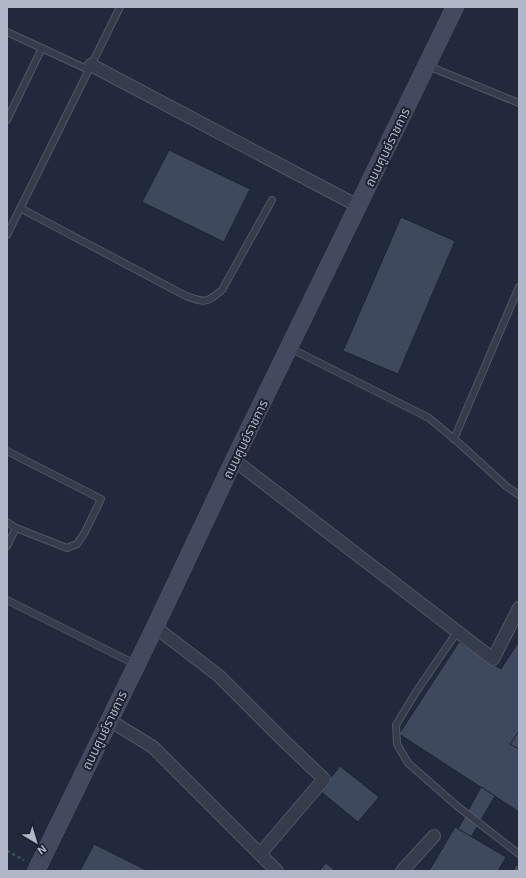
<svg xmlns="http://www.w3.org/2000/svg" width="526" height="878" font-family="'Exo 2','Noto Sans Thai',sans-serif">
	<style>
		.building { fill: #3f495e; stroke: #1c2333 }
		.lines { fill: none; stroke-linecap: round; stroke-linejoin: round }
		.lane-casing { stroke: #505767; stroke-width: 8 }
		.street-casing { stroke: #505767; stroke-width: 14 }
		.secondary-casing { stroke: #505767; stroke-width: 18 }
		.path { stroke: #3d5357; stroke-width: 2.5; stroke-dasharray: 3 3; stroke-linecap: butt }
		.lane { stroke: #353c4c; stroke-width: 6 }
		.street { stroke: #353c4c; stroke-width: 12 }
		.secondary { stroke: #424a60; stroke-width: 17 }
		.labels { text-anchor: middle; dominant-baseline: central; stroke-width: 4; stroke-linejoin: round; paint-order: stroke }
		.street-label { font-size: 13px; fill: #b0b7c8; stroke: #1a2131 }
	</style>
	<rect width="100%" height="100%" fill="#212a3c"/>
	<!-- building -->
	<g class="building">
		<polygon points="169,150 250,189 224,242 142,202"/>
		<polygon points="401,217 455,241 398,374 343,351"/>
		<polygon points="519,641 519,812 399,734 459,642 501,669"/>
		<polygon points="519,731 519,749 510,744"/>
		<polygon points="340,766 379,797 358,822 320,791"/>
		<polygon points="481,787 495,796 471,837 458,829"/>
		<polygon points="455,827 506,857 498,871 429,871"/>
		<polygon points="94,844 148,871 80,871"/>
		<polygon points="326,863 336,871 319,871"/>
	</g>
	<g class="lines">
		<!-- lane casing -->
		<g class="lane-casing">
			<g id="lane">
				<polyline points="7,32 89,70"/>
				<polyline points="428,66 519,103"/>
				<polyline points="7,120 42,48"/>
				<path d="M 20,208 L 186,296 C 206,303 206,303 222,290 L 272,200"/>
				<polyline points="7,235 120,7"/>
				<polyline points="290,348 429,418 459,443 506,486 519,495"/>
				<polyline points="454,439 519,287"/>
				<polyline points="7,451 101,499 85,532 77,544 67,548 16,528 7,546"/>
				<polyline points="7,522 16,528"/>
				<polyline points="7,600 135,664"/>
				<polyline points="457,632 416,692 396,725 397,744 408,763 457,806 519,854"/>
				<polyline points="519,871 519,870"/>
			</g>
		</g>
		<!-- street casing -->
		<g class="street-casing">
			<g id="street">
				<polyline points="91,65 358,206"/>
				<polyline points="234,460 493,659 519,608"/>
				<polyline points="109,720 153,747 260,854 324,779 284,741 219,676 155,627"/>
				<polyline points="260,854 277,871"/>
				<polyline points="402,871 434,836"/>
			</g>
		</g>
		<!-- secondary casing -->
		<g class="secondary-casing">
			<polyline id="secondary" points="36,871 155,627 234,460 455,7"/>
		</g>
		<!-- path -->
		<polyline class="path" points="7,851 24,860"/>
		<!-- lane -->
		<use href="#lane" class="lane"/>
		<!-- street -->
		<use href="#street" class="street"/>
		<!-- secondary -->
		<use href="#secondary" class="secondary"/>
	</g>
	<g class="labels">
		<!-- street labels -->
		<g class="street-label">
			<text transform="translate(387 147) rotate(-64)">ถนนศูนย์ราชการ</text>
			<text transform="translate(245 439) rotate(-64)">ถนนศูนย์ราชการ</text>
			<text transform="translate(104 730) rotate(-64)">ถนนศูนย์ราชการ</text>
		</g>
	</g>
	<!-- border -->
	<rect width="526" height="878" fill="none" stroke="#b0b7c8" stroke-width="16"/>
	<!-- north arrow -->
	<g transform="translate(36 842) rotate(142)" stroke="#1a2131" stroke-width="3" paint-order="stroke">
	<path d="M0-3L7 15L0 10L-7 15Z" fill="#b0b7c8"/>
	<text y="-6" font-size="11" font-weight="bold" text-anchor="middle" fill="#b0b7c8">N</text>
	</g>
</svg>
